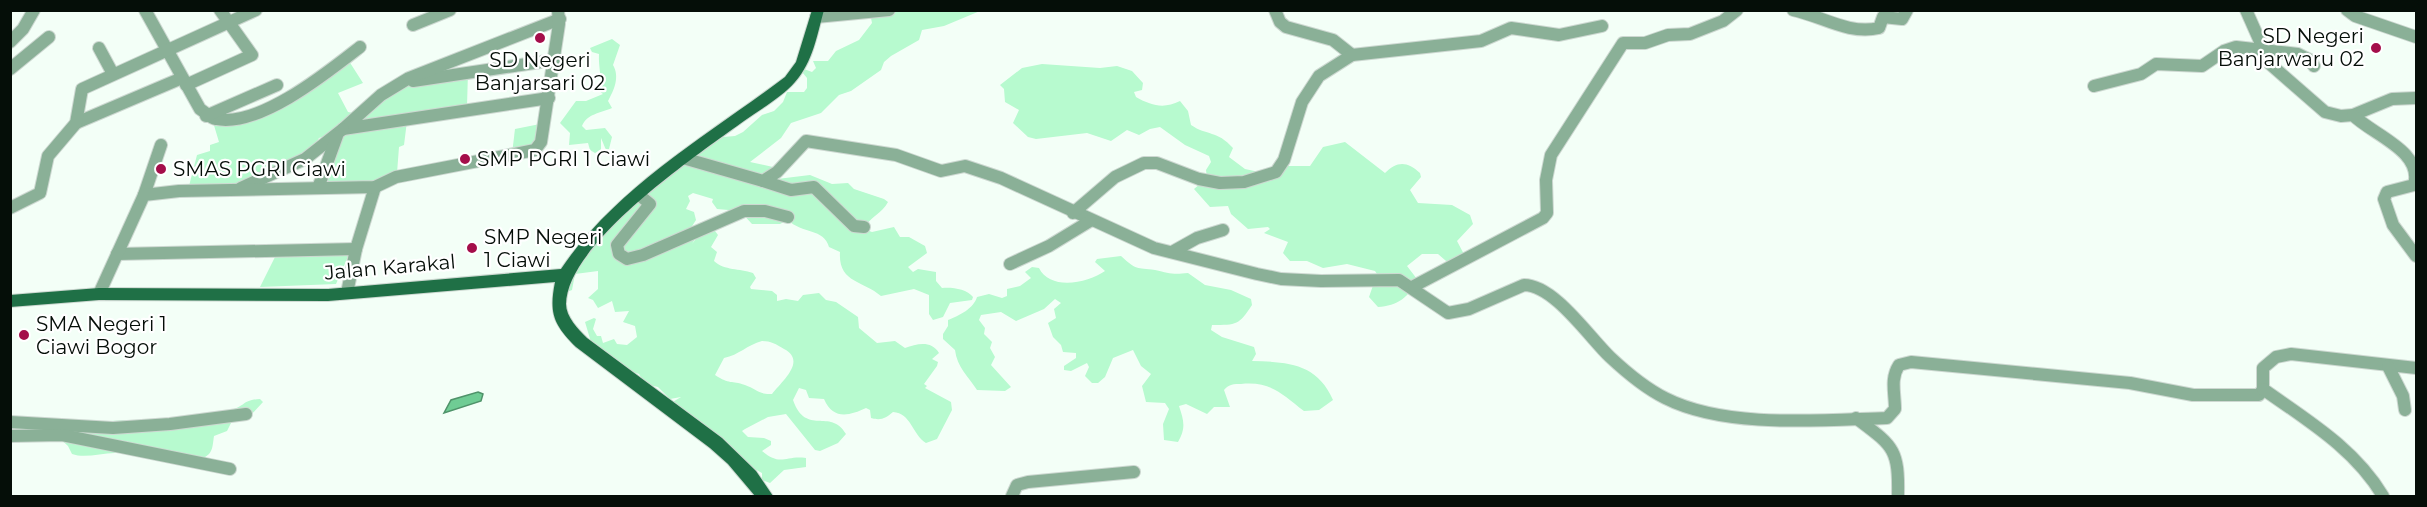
<svg xmlns="http://www.w3.org/2000/svg" width="2427" height="507" font-family="Montserrat,sans-serif">
	<style>
		.green { fill: #b7facf; fill-rule: evenodd }
		.water { fill: #6fcc94; stroke: #4f936a; stroke-width: 1.5 }
		.lines { fill: none; stroke-linecap: round; stroke-linejoin: round }
		.minor-casing { stroke: #cdd8d1; stroke-width: 14 }
		.major-casing { stroke: #cdd8d1; stroke-width: 2 }
		.minor { stroke: #8ab097; stroke-width: 12 }
		.major { fill: #1f7046; fill-rule: evenodd }
		.poi-dot { fill: #a40e4a; stroke: #fff; stroke-width: 2 }
		.labels { text-anchor: middle; dominant-baseline: central; stroke-width: 4.5; stroke-linejoin: round; paint-order: stroke }
		.poi-label { font-size: 20px; fill: #050e08; stroke: #fff; text-anchor: start }
		.street-label { font-size: 20px; fill: #050e08; stroke: #fff }
	</style>
	<rect width="100%" height="100%" fill="#f3fff7"/>
	<!-- green -->
	<g class="green">
		<path d="M 880,10 L 980,11 L 944,26 L 922,30 L 919,40 L 891,56 L 884,62 L 881,70 L 851,91 L 839,95 L 821,113 L 791,123 L 781,138 L 750,162 L 773,167 L 769,180 L 810,175 L 832,184 L 848,183 L 854,189 L 884,199 L 888,202 C 883,213 868,218 864,229 L 872,232 L 894,227 L 900,237 L 909,237 L 925,246 L 927,253 L 908,267 L 913,272 L 918,269 L 936,272 L 936,281 L 942,288 C 952,287 967,289 973,297 L 972,300 L 950,303 L 943,317 L 933,320 L 929,314 L 929,295 L 914,289 L 881,296 C 863,280 838,283 840,252 L 829,247 C 824,228 802,234 788,220 L 780,224 L 752,224 L 740,211 L 717,209 L 712,202 L 713,199 L 693,193 L 688,196 L 690,201 L 686,209 L 694,212 L 696,220 L 687,234 L 695,239 L 692,244 L 702,231 L 715,231 L 718,235 L 711,247 L 717,252 L 714,261 C 725,271 739,268 753,273 L 756,278 L 750,287 L 751,289 L 772,291 L 777,295 L 777,301 L 786,299 L 798,301 L 803,295 L 819,293 L 826,300 L 836,302 L 858,317 L 859,328 L 877,343 L 895,341 L 905,348 C 917,344 931,340 939,353 L 932,359 L 938,362 L 937,366 L 924,384 L 927,386 L 925,388 L 951,402 L 952,410 L 937,439 L 926,443 C 912,434 911,413 893,412 C 886,418 881,421 871,418 L 870,410 L 866,408 C 849,416 833,420 824,399 L 809,398 L 806,390 L 799,388 L 793,400 C 806,437 830,407 846,434 L 838,443 L 820,451 L 815,450 L 786,414 L 768,417 L 745,429 L 742,431 L 748,437 L 764,438 L 771,441 L 771,445 L 762,451 C 781,467 785,455 806,458 L 806,467 L 784,470 L 770,483 L 762,480 L 762,473 L 745,464 L 741,456 L 671,403 L 681,397 L 670,399 L 658,387 L 645,384 L 639,374 L 627,370 L 591,342 L 585,322 L 594,318 L 596,319 L 593,329 L 597,336 L 601,336 L 603,343 L 614,339 L 617,344 L 627,345 L 637,337 L 635,326 L 623,322 L 629,311 L 615,312 L 612,301 L 598,308 L 593,300 L 588,298 L 598,289 L 598,271 L 575,274 L 572,290 L 567,292 L 571,264 L 564,265 L 583,238 L 620,212 L 631,209 L 635,201 L 674,160 L 675,155 L 683,158 L 704,150 L 723,137 L 735,136 L 743,132 L 762,115 L 774,111 L 783,102 L 787,92 L 804,92 L 807,88 L 807,78 L 802,72 L 804,69 L 812,72 L 816,68 L 813,61 L 828,61 L 836,51 L 859,40 L 872,23 L 871,18 ZM 762,341 C 771,341 776,344 784,349 C 807,361 782,381 772,394 C 760,395 756,389 745,385 C 731,380 730,385 715,375 L 724,358 C 739,355 747,345 762,341 Z"/>
		<path d="M 612,39 L 620,45 L 613,65 C 620,77 614,90 608,101 L 612,108 C 600,113 587,114 582,126 L 586,130 L 605,128 L 612,137 L 609,149 L 606,150 L 601,138 L 601,150 L 595,153 L 590,150 L 588,143 L 569,145 L 570,133 L 560,123 L 576,101 L 586,101 L 603,94 L 598,90 C 603,79 598,67 599,54 L 592,52 L 590,48 Z"/>
		<polygon points="347,58 363,83 338,93 348,112 358,114 384,90 468,72 467,106 407,121 404,145 399,147 397,173 369,182 324,185 334,133 319,138 312,150 284,165 235,184 189,186 197,155 210,151 210,145 219,142 213,122 271,107"/>
		<path d="M 1042,64 L 1100,68 L 1117,66 L 1132,71 L 1143,83 L 1142,90 L 1134,92 L 1136,97 C 1152,106 1164,109 1180,101 L 1188,111 L 1191,125 C 1207,136 1217,130 1233,148 L 1229,157 L 1245,169 L 1259,172 L 1277,166 L 1310,166 L 1323,147 L 1345,142 L 1385,173 C 1397,161 1407,161 1420,173 L 1421,177 L 1410,190 L 1418,203 L 1452,205 L 1470,215 L 1473,224 L 1457,241 L 1467,260 L 1453,267 L 1438,254 L 1422,254 L 1407,266 L 1417,279 C 1410,297 1397,306 1378,307 L 1369,297 L 1377,274 L 1375,271 L 1347,264 L 1323,268 L 1307,261 L 1290,261 L 1283,253 L 1288,242 L 1264,233 L 1270,229 L 1268,227 L 1248,229 L 1231,214 L 1228,206 L 1210,207 L 1194,189 L 1207,178 L 1206,170 L 1211,162 L 1209,156 L 1185,145 L 1160,127 L 1150,129 L 1139,135 L 1127,130 L 1111,141 L 1087,133 L 1036,139 L 1028,137 L 1013,123 L 1019,110 L 1005,102 L 1004,89 L 1000,85 L 1022,68 Z"/>
		<polygon points="540,124 540,143 512,154 515,129"/>
		<polygon points="350,252 336,284 260,287 275,257"/>
		<path d="M 1121,256 C 1137,271 1136,267 1155,270 C 1169,273 1172,275 1188,273 L 1205,285 L 1231,290 L 1251,299 L 1252,305 C 1239,325 1237,325 1212,325 L 1211,330 L 1222,337 L 1254,347 L 1256,354 L 1252,361 C 1287,362 1317,363 1333,400 L 1319,410 L 1304,411 C 1282,394 1271,381 1241,384 C 1234,384 1229,384 1224,390 L 1230,407 L 1214,407 L 1207,414 L 1186,404 L 1179,406 C 1184,421 1186,428 1178,442 L 1164,440 L 1163,424 L 1169,409 L 1165,403 L 1146,402 L 1142,386 L 1151,374 L 1141,366 L 1133,350 L 1113,358 L 1105,377 L 1098,383 L 1092,383 L 1085,376 L 1089,367 L 1087,363 L 1071,371 L 1064,370 L 1064,366 L 1076,358 L 1076,353 L 1063,352 L 1061,345 L 1053,337 L 1048,323 L 1056,318 L 1054,309 L 1061,303 L 1055,299 L 1044,309 L 1016,321 L 1001,312 L 981,315 L 979,320 L 985,328 L 984,334 L 992,342 L 990,348 L 995,357 L 991,365 L 1011,387 L 1005,391 L 977,390 C 968,376 957,367 955,350 L 943,339 L 943,334 L 948,326 L 948,320 C 959,316 974,308 977,297 L 989,294 L 1002,298 L 1007,296 L 1007,289 L 1020,286 L 1031,278 L 1025,272 L 1032,267 L 1039,268 C 1050,291 1088,283 1105,271 L 1095,262 L 1097,259 Z"/>
		<path d="M 260,399 L 263,402 C 251,415 251,417 232,421 L 227,431 L 214,436 C 213,442 213,450 209,454 C 190,473 143,453 118,453 C 103,452 86,459 72,454 L 68,446 L 55,434 L 93,422 L 128,420 L 130,427 C 164,422 202,420 234,409 C 246,405 243,400 260,399 Z"/>
	</g>
	<!-- water -->
	<polygon class="water" points="478,392 483,394 481,401 444,413 451,400"/>
	<g class="lines">
		<!-- minor casing -->
		<g class="minor-casing">
			<g id="minor">
				<path d="M 145,10 L 200,109 C 205,112 210,118 216,119 C 259,128 328,72 360,47"/>
				<polyline points="1275,10 1280,22 1286,27 1333,40 1352,55"/>
				<path d="M 1793,10 C 1822,16 1848,35 1879,28 L 1883,17 L 1902,19 L 1907,10"/>
				<polyline points="2246,10 2270,64 2325,112 2341,116 2353,115 2392,99 2416,98"/>
				<polyline points="2347,10 2355,16 2416,37"/>
				<polyline points="816,17 889,10"/>
				<polyline points="413,25 450,10"/>
				<polyline points="10,42 23,29 34,10"/>
				<polyline points="99,48 113,74"/>
				<polyline points="10,69 49,37"/>
				<polyline points="413,81 554,60"/>
				<polyline points="186,85 252,55 220,10"/>
				<polyline points="2094,86 2141,74 2156,64 2202,66 2224,51 2236,47 2298,54 2310,60 2314,66"/>
				<polyline points="549,98 343,129 381,95 409,78 560,19"/>
				<path d="M 2353,115 C 2371,134 2424,151 2414,185 L 2387,192 L 2384,199 L 2393,225 L 2416,256"/>
				<polyline points="206,116 277,85"/>
				<polyline points="76,123 182,78"/>
				<path d="M 683,158 L 763,181 L 777,172 L 806,141 L 896,155 L 941,171 L 965,166 L 1001,178 L 1154,248 L 1257,274 L 1281,279 L 1321,281 L 1399,280 L 1448,313 L 1469,309 L 1524,285 C 1554,285 1589,337 1610,357 C 1626,372 1645,388 1665,398 C 1726,429 1821,420 1887,418 L 1895,409 C 1895,393 1890,379 1899,365 L 1911,362 L 2130,383 L 2193,395 L 2259,395 L 2263,389 L 2263,368 L 2276,357 L 2291,354 L 2416,368"/>
				<polyline points="763,181 791,190 814,187 854,226 864,227"/>
				<polyline points="241,188 305,159 343,129"/>
				<polyline points="318,188 337,136"/>
				<polyline points="638,194 650,204 617,245 619,254 627,259 643,255 744,211 765,211 788,217"/>
				<polyline points="144,195 161,145"/>
				<polyline points="10,208 40,193 48,156 76,123 82,89 256,10"/>
				<polyline points="1073,213 1115,177 1144,163 1157,163 1199,179 1220,183 1244,182 1276,172 1284,160 1302,102 1319,76 1352,55 1481,41 1511,28 1559,35 1602,26"/>
				<polyline points="1172,252 1197,238 1223,230"/>
				<polyline points="117,254 356,249"/>
				<polyline points="1010,264 1049,246 1090,221"/>
				<polyline points="1414,286 1543,218 1547,213 1546,180 1551,155 1623,43 1645,43 1668,35 1690,34 1723,21 1737,10"/>
				<polyline points="347,293 356,249 375,187"/>
				<polyline points="99,294 144,195 179,191 375,187 396,177 535,150 541,142 559,24 558,10"/>
				<polyline points="2388,366 2403,396 2405,410"/>
				<path d="M 2263,389 C 2308,421 2354,448 2383,496"/>
				<path d="M 1856,418 C 1893,446 1899,448 1898,496"/>
				<polyline points="10,422 113,428 170,424 246,414"/>
				<polyline points="10,436 62,435 230,469"/>
				<polyline points="1012,496 1017,485 1028,482 1134,472"/>
			</g>
		</g>
		<!-- major casing -->
		<g class="major-casing">
			<path id="major" d="M 812,10 L 824,10 C 817,35 813,62 795,82 C 782,97 761,109 744,121 C 697,155 567,243 566,304 C 566,317 578,329 587,338 L 722,438 L 756,471 L 773,496 L 755,496 L 728,464 L 710,448 L 576,347 C 553,324 549,313 555,282 L 328,301 L 99,300 L 10,307 L 10,295 L 99,288 L 328,289 L 561,269 C 616,187 708,135 785,77 L 796,62 Z"/>
		</g>
		<!-- minor -->
		<use href="#minor" class="minor"/>
		<!-- major -->
		<use href="#major" class="major"/>
	</g>
	<!-- markers -->
	<g class="poi-dot">
		<circle cx="540" cy="38" r="6"/>
		<circle cx="2376" cy="48" r="6"/>
		<circle cx="465" cy="159" r="6"/>
		<circle cx="161" cy="169" r="6"/>
		<circle cx="472" cy="248" r="6"/>
		<circle cx="24" cy="335" r="6"/>
	</g>
	<g class="labels">
		<!-- poi labels -->
		<g class="poi-label">
			<text x="2364" y="36" text-anchor="end">SD Negeri<tspan x="2364" dy="23">Banjarwaru 02</tspan></text>
			<text x="540" y="60" text-anchor="middle">SD Negeri<tspan x="540" dy="23">Banjarsari 02</tspan></text>
			<text x="477" y="159">SMP PGRI 1 Ciawi</text>
			<text x="173" y="169">SMAS PGRI Ciawi</text>
			<text x="484" y="237">SMP Negeri<tspan x="484" dy="23">1 Ciawi</tspan></text>
			<text x="36" y="324">SMA Negeri 1<tspan x="36" dy="23">Ciawi Bogor</tspan></text>
		</g>
		<!-- street labels -->
		<g class="street-label">
			<text transform="translate(390 267) rotate(-5)">Jalan Karakal</text>
		</g>
	</g>
	<!-- border -->
	<rect width="2427" height="507" fill="none" stroke="#050e08" stroke-width="24"/>
</svg>
